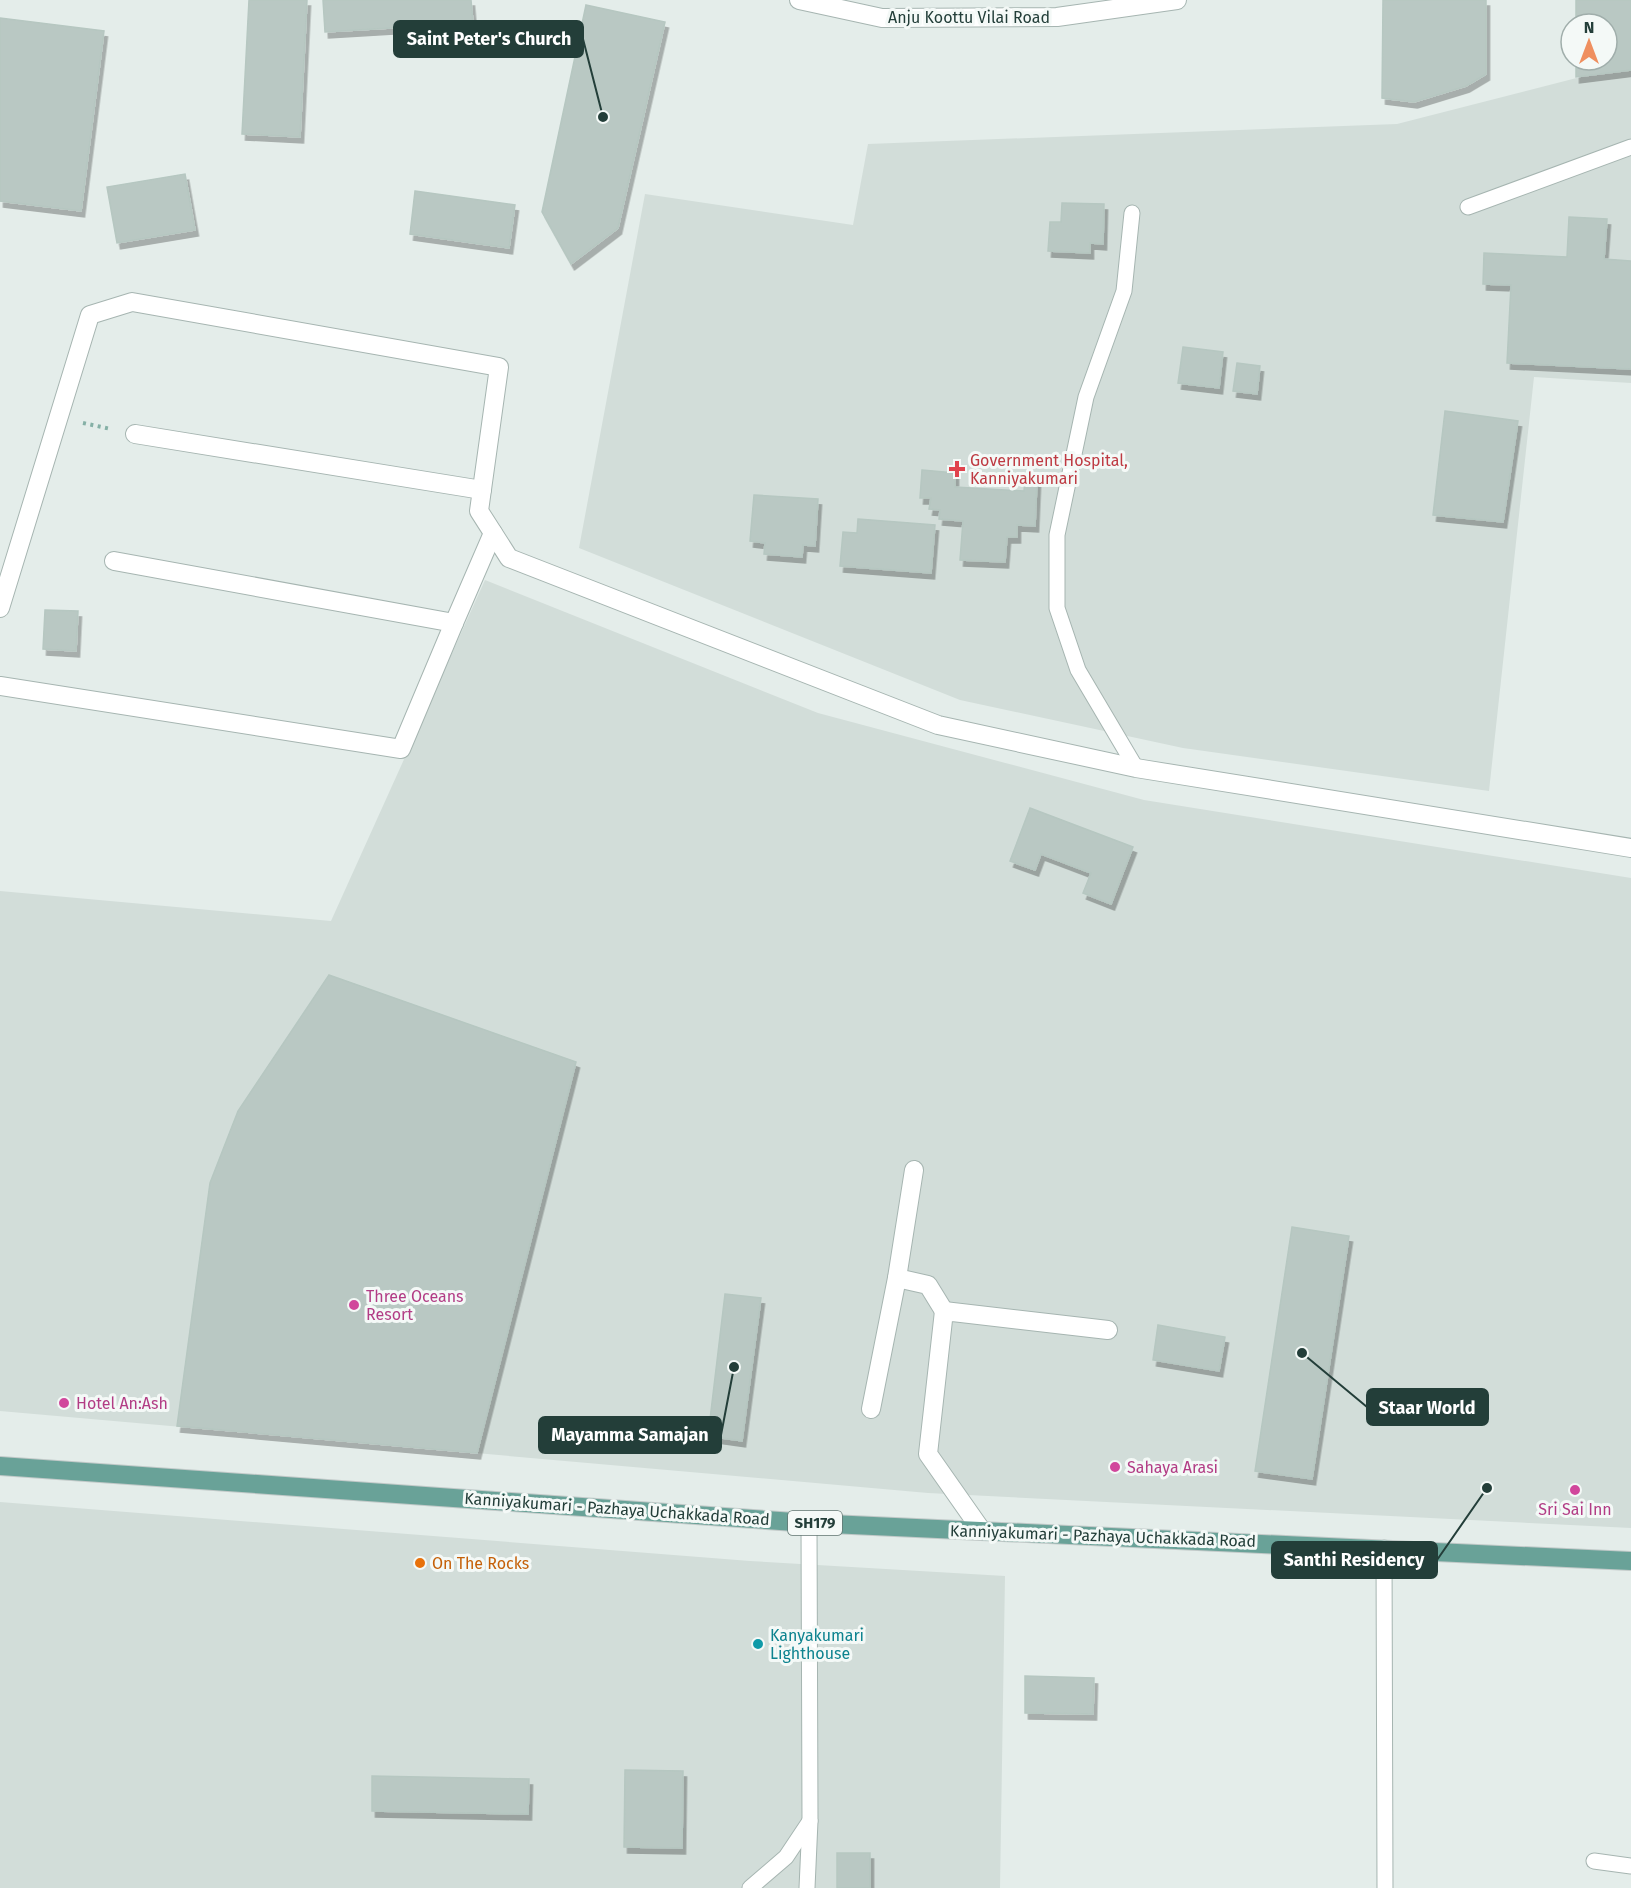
<svg xmlns="http://www.w3.org/2000/svg" width="1631" height="1888" font-family="'Fira Sans',sans-serif">
	<style>
		.built { fill: #d2ddd9 }
		.building { fill: #b9c8c3; stroke: #b6c7c1; stroke-width: 1.5; filter: url(#shadow) }
		.lines { fill: none; stroke-linecap: round; stroke-linejoin: round }
		.service-casing { stroke: #a6b5b1; stroke-width: 17 }
		.minor-casing { stroke: #a6b5b1; stroke-width: 20 }
		.primary-casing { stroke: #c1c9c8; stroke-width: 20 }
		.path { stroke: #85b0a6; stroke-width: 4; stroke-dasharray: 3 4.5; stroke-linecap: butt }
		.service { stroke: #fff; stroke-width: 15 }
		.minor { stroke: #fff; stroke-width: 18 }
		.primary { stroke: #69a298; stroke-width: 18 }
		.health-dot { fill: #e0444e; stroke: #f4f9f7; stroke-width: 2 }
		.hotel-dot { fill: #d1479c; stroke: #f4f9f7; stroke-width: 2 }
		.food-dot { fill: #e8710a; stroke: #f4f9f7; stroke-width: 2 }
		.culture-dot { fill: #0f9aa8; stroke: #f4f9f7; stroke-width: 2 }
		.labels { text-anchor: middle; dominant-baseline: central; stroke-width: 6; stroke-linejoin: round; paint-order: stroke }
		.shield { fill: #f4f9f7; stroke: #627672; stroke-width: 1.5 }
		.shield-label { font-size: 15px; font-weight: bold; fill: #233e39 }
		.street-label { font-size: 16px; fill: #233e39; stroke: #f4f9f7 }
		.health-label { font-size: 16px; fill: #be3a42; stroke: #f4f9f7; text-anchor: start }
		.hotel-label { font-size: 16px; fill: #b23c85; stroke: #f4f9f7; text-anchor: start }
		.food-label { font-size: 16px; fill: #c56008; stroke: #f4f9f7; text-anchor: start }
		.culture-label { font-size: 16px; fill: #0d838f; stroke: #f4f9f7; text-anchor: start }
		.leader { fill: none; stroke: #233e39; stroke-width: 2 }
		.callout-dot { fill: #233e39; stroke: #f4f9f7; stroke-width: 2 }
		.callout { fill: #233e39; stroke: #233e39; stroke-width: 2 }
		.callout-label { font-size: 18px; text-anchor: middle; font-weight: bold; fill: #fff }
	</style>
	<defs>
		<filter id="shadow"><feDropShadow dx="3.5" dy="6" stdDeviation="0" flood-color="#0004"/></filter>
	</defs>
	<rect width="100%" height="100%" fill="#e4edea"/>
	<!-- built -->
	<g class="built">
		<polygon points="1631,64 1631,383 1534,377 1489,791 1183,748 960,700 579,548 645,194 853,225 868,144 1397,124"/>
		<polygon points="485,580 818,713 1144,800 1631,878 1631,1528 928,1493 0,1411 0,891 331,921"/>
		<polygon points="0,1502 750,1561 1005,1576 1000,1888 0,1888"/>
	</g>
	<!-- building -->
	<g class="building">
		<polygon points="249,0 307,0 300,137 242,134"/>
		<polygon points="323,0 471,0 473,23 325,32"/>
		<polygon points="1383,0 1486,0 1486,74 1466,86 1414,102 1382,98"/>
		<polygon points="1576,0 1631,0 1631,70 1576,77 1576,60 1607,60 1607,24 1576,24"/>
		<polygon points="586,5 665,22 618,228 571,264 542,212"/>
		<polygon points="0,18 104,31 81,211 0,201"/>
		<polygon points="185,174 195,230 117,243 107,187"/>
		<polygon points="415,191 515,205 509,248 410,234"/>
		<polygon points="1062,203 1104,204 1103,244 1090,243 1090,253 1048,251 1050,222 1061,222"/>
		<polygon points="1569,217 1607,219 1604,259 1631,261 1631,369 1507,363 1511,285 1483,284 1484,253 1567,257"/>
		<polygon points="1183,347 1223,352 1219,388 1178,383"/>
		<polygon points="1237,363 1260,366 1257,394 1233,391"/>
		<polygon points="1445,411 1518,421 1503,522 1433,515"/>
		<polygon points="922,470 955,473 955,487 1024,491 1025,480 1037,481 1035,526 1017,525 1017,537 1007,537 1005,562 960,560 963,521 939,519 940,510 929,509 931,498 920,498"/>
		<polygon points="754,495 818,499 815,546 803,545 802,557 764,554 765,543 750,541"/>
		<polygon points="858,519 935,525 931,573 840,566 843,532 857,533"/>
		<polygon points="45,610 78,611 76,651 43,649"/>
		<polygon points="1030,808 1133,847 1111,904 1083,893 1091,873 1041,854 1035,870 1010,861"/>
		<polygon points="329,975 576,1062 477,1453 177,1426 210,1183 238,1111"/>
		<polygon points="1292,1227 1349,1236 1312,1479 1255,1471"/>
		<polygon points="725,1294 761,1298 742,1441 708,1436"/>
		<polygon points="1158,1325 1225,1337 1219,1371 1153,1360"/>
		<polygon points="1025,1676 1094,1678 1093,1714 1025,1713"/>
		<polygon points="625,1770 683,1771 682,1848 624,1847"/>
		<polygon points="372,1776 529,1779 528,1814 372,1811"/>
		<rect x="837" y="1853" width="33" height="35"/>
	</g>
	<g class="lines">
		<!-- service casing -->
		<g class="service-casing">
			<g id="service">
				<polyline points="1468,207 1631,147"/>
				<polyline points="1132,213 1124,291 1086,397 1057,535 1057,608 1078,670 1136,768"/>
				<polyline points="1384,1548 1385,1888"/>
				<polyline points="1594,1861 1631,1866"/>
				<polyline points="750,1888 786,1857 810,1821"/>
				<polyline points="807,1888 810,1821 809,1523"/>
			</g>
		</g>
		<!-- minor casing -->
		<g class="minor-casing">
			<g id="minor">
				<polyline points="799,0 882,18 1057,17 1177,0"/>
				<polyline points="135,434 482,490"/>
				<polyline points="114,561 454,623 493,533"/>
				<polyline points="0,608 90,315 132,302 499,367 479,511 509,558 938,725 1136,768 1631,848"/>
				<polyline points="0,686 401,749 454,623"/>
				<polyline points="897,1278 928,1285 944,1311"/>
				<polyline points="871,1409 897,1278 914,1170"/>
				<polyline points="982,1531 928,1454 944,1311 1108,1330"/>
			</g>
		</g>
		<!-- primary casing -->
		<g class="primary-casing">
			<polyline id="primary" points="0,1466 809,1523 1631,1561"/>
		</g>
		<!-- path -->
		<polyline class="path" points="83,423 111,429"/>
		<!-- service -->
		<use href="#service" class="service"/>
		<!-- minor -->
		<use href="#minor" class="minor"/>
		<!-- primary -->
		<use href="#primary" class="primary"/>
	</g>
	<!-- markers -->
	<path class="health-dot" d="M954 460h6v6h6v6h-6v6h-6v-6h-6v-6h6z"/>
	<g class="hotel-dot">
		<circle cx="354" cy="1305" r="6"/>
		<circle cx="64" cy="1403" r="6"/>
		<circle cx="1115" cy="1467" r="6"/>
		<circle cx="1575" cy="1490" r="6"/>
	</g>
	<circle class="food-dot" cx="420" cy="1563" r="6"/>
	<circle class="culture-dot" cx="758" cy="1644" r="6"/>
	<g class="labels">
		<!-- shield labels -->
		<rect class="shield" x="788" y="1511" width="54" height="24" rx="4.5"/>
		<g class="shield-label">
			<text x="815" y="1523">SH179</text>
		</g>
		<!-- street labels -->
		<g class="street-label">
			<text x="969" y="17">Anju Koottu Vilai Road</text>
			<text transform="translate(617 1509) rotate(4)">Kanniyakumari - Pazhaya Uchakkada Road</text>
			<text transform="translate(1103 1536) rotate(2)">Kanniyakumari - Pazhaya Uchakkada Road</text>
		</g>
		<!-- health labels -->
		<g class="health-label">
			<text x="970" y="460">Government Hospital,<tspan x="970" dy="18">Kanniyakumari</tspan></text>
		</g>
		<!-- hotel labels -->
		<g class="hotel-label">
			<text x="366" y="1296">Three Oceans<tspan x="366" dy="18">Resort</tspan></text>
			<text x="76" y="1403">Hotel An:Ash</text>
			<text x="1127" y="1467">Sahaya Arasi</text>
			<text x="1575" y="1509" text-anchor="middle">Sri Sai Inn</text>
		</g>
		<!-- food labels -->
		<g class="food-label">
			<text x="432" y="1563">On The Rocks</text>
		</g>
		<!-- culture labels -->
		<g class="culture-label">
			<text x="770" y="1635">Kanyakumari<tspan x="770" dy="18">Lighthouse</tspan></text>
		</g>
	</g>
	<!-- callouts -->
	<path class="leader" d="M603 117L583 39M1302 1353L1367 1407M734 1367L721 1435M1487 1488L1437 1560"/>
	<g class="callout-dot">
		<circle cx="603" cy="117" r="6"/>
		<circle cx="1302" cy="1353" r="6"/>
		<circle cx="734" cy="1367" r="6"/>
		<circle cx="1487" cy="1488" r="6"/>
	</g>
	<g class="callout">
		<rect x="394" y="21" width="189" height="36" rx="6"/>
		<rect x="1367" y="1389" width="121" height="36" rx="6"/>
		<rect x="539" y="1417" width="182" height="36" rx="6"/>
		<rect x="1272" y="1542" width="165" height="36" rx="6"/>
	</g>
	<g class="callout-label">
		<text x="489" y="45">Saint Peter's Church</text>
		<text x="1427" y="1414">Staar World</text>
		<text x="630" y="1441">Mayamma Samajan</text>
		<text x="1354" y="1566">Santhi Residency</text>
	</g>
	<!-- north arrow -->
	<g transform="translate(1589 42)"><circle r="28" fill="#f4f9f7" stroke="#a0aeab" stroke-width="1.5"/>
	<path d="M0-4.5L10 22L0 15L-10 22Z" fill="#ef8f5f"/>
	<text y="-9" font-size="16" font-weight="bold" text-anchor="middle" fill="#233e39">N</text>
	</g>
</svg>
